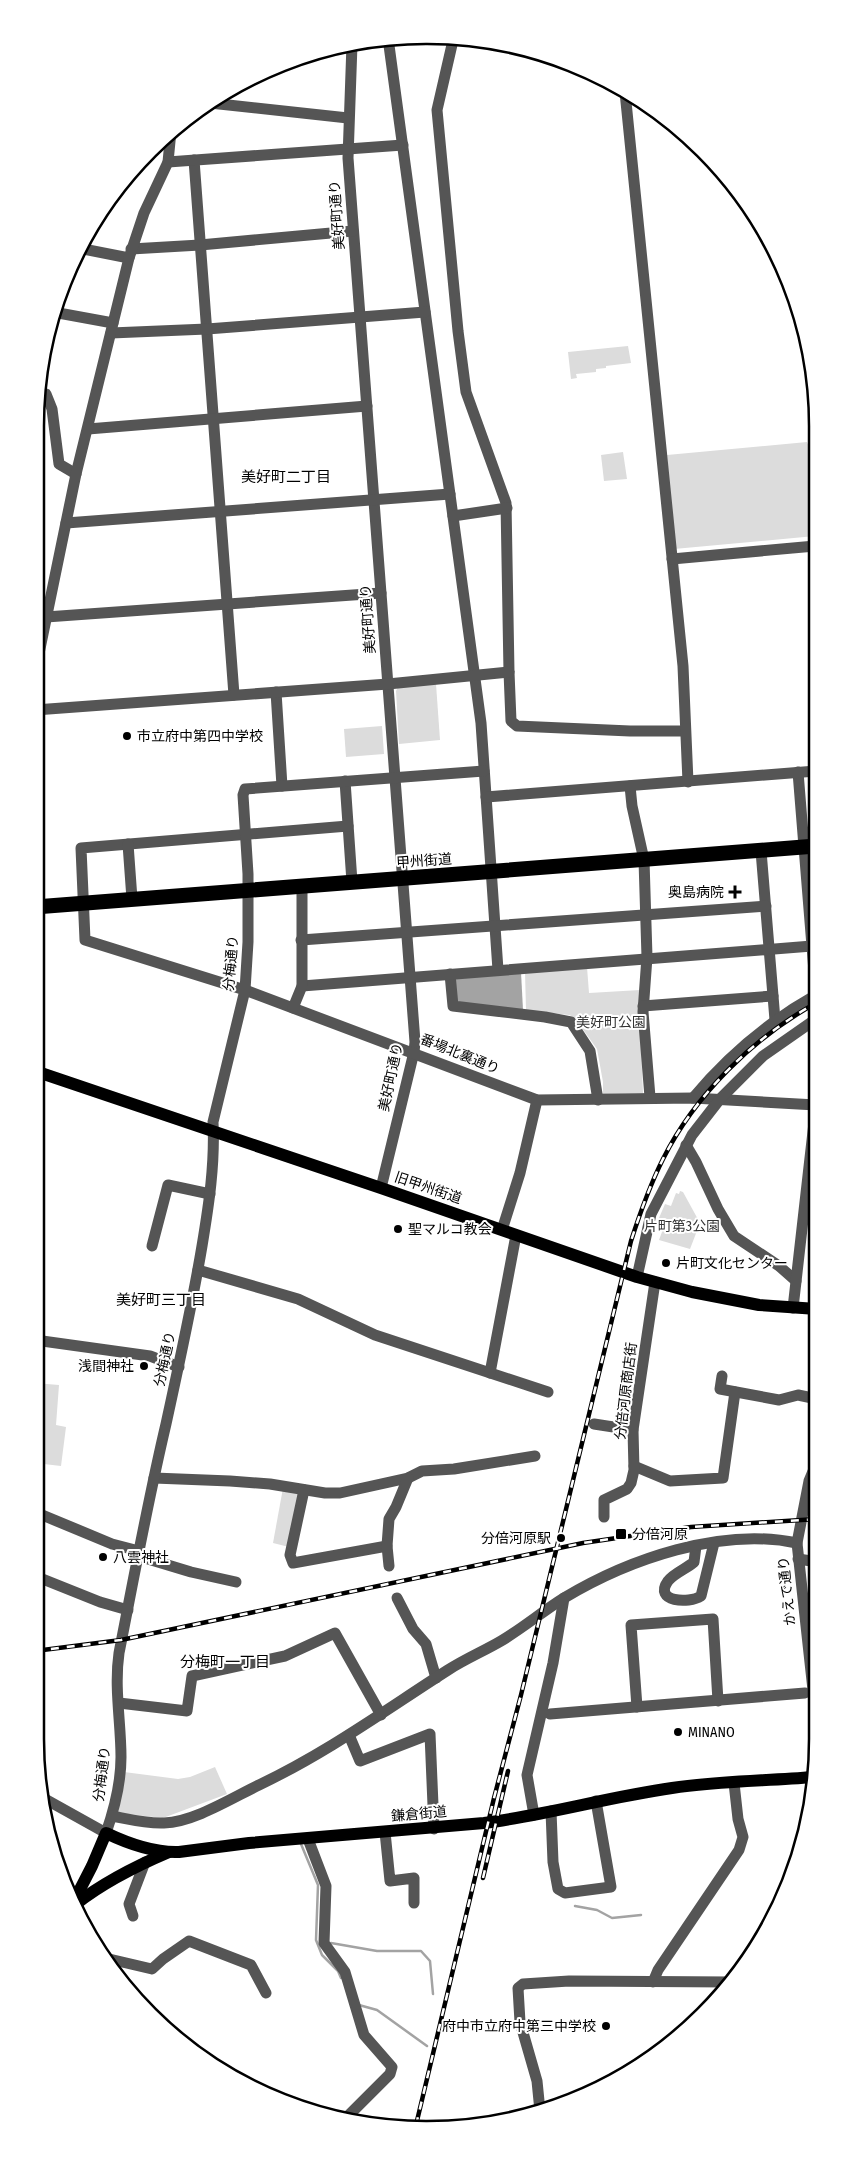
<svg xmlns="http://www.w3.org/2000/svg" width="853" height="2165" font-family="'Fira Sans Condensed','Noto Sans JP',sans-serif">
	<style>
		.green { fill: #dcdcdc }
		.water { fill: #a3a3a3 }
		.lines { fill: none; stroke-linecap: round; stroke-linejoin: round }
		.stream { stroke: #a3a3a3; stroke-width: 2.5 }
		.minor { stroke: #555; stroke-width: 11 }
		.major { stroke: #000; stroke-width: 12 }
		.highway { stroke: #000; stroke-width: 15 }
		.rail-casing { stroke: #000; stroke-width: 4.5 }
		.rail { stroke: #fff; stroke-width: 2.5; stroke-dasharray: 8; stroke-linecap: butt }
		.poi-dot { fill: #000; stroke: #fff; stroke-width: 2 }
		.labels { text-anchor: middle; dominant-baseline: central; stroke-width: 4; stroke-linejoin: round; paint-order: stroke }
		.street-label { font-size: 14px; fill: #000; stroke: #fff }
		.poi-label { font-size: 14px; fill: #000; stroke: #fff; text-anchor: start }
		.park-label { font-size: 14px; fill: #333; stroke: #fff }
		.neighbourhood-label { font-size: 15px; fill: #000; stroke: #fff }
		.rim { fill: none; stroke: #000; stroke-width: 2.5 }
	</style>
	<rect width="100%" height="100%" fill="#fff"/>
	<!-- green -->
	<g class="green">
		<polygon points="628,346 631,363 606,366 606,368 596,369 596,372 576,374 577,378 571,379 568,352"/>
		<polygon points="807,442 815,462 815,536 674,549 667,455"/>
		<polygon points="623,452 627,479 604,481 601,455"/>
		<polygon points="436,684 440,740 399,744 396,691 398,687"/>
		<polygon points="382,726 384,754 346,757 344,729"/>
		<polygon points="587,967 589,993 640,990 639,1000 643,1093 603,1094 603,1082 597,1049 574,1017 569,1015 526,1010 525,972"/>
		<polygon points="680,1191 683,1192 700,1223 690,1249 659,1240 666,1221 659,1218 665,1204 671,1206 676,1193 679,1194"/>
		<polygon points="35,1383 59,1385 56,1425 66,1427 61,1466 35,1463"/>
		<polygon points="283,1488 300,1490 289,1547 273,1543"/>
		<polygon points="215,1767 227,1794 163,1818 118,1813 124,1772 178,1779 190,1777"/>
	</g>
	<!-- water -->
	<polygon class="water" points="521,972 523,1010 456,1002 455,978"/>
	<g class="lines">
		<!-- stream -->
		<g class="stream">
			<polyline points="301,1844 318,1885 316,1940 322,1955 338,1971 341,1978"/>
			<polyline points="575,1906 597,1910 612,1918 641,1915"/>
			<polyline points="331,1943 377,1951 421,1951 430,1961 433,1994"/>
			<polyline points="359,2005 377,2010 427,2046"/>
		</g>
		<!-- minor -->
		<g class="minor">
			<polyline points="454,36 437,110 458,331 466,392 506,503 509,672 511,721 517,726 630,731 685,731"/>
			<polyline points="388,38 481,723 498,970"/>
			<polyline points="352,44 348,158 415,1042 414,1052 381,1188"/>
			<polyline points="625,92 683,666 688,782"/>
			<polyline points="210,103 348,118"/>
			<polyline points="194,160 234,695"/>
			<polyline points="168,162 403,145"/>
			<polyline points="78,248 129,258"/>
			<polyline points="131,249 200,245 353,231"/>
			<polyline points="53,312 113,323"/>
			<polyline points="111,333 207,329 425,312"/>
			<polyline points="812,366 815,395"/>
			<polyline points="39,393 46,394 52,409 59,464 76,474"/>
			<polyline points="815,396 815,424"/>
			<polyline points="88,429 367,406"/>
			<polyline points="453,516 507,508"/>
			<polyline points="66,523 450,494"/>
			<polyline points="672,559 815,546"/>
			<polyline points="46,617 381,593"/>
			<polyline points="35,673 76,474 129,258 144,213 168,162 171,131"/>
			<polyline points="276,692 282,786"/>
			<polyline points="35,710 388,684 509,672"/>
			<polyline points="798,772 816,996"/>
			<polyline points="345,781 352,882"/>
			<polyline points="630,786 632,806 644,860 647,957 643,1012 650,1097"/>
			<polyline points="486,797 816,771"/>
			<polyline points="348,826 81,848 85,940 245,990 537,1100 693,1098 816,1105"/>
			<polyline points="128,844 132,899"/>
			<polyline points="761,851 775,1020"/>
			<polyline points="301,940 766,906"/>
			<polyline points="450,974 453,1006 545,1017 571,1022 590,1051 598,1100"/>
			<polyline points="302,986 812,946"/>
			<polyline points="643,1006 773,996"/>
			<polyline points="293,1008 302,986 302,886"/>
			<path d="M 693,1098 C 728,1056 768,1022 816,995"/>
			<polyline points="686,1145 696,1162 718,1209 734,1236 779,1266 796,1281"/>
			<polyline points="502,1230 520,1173 537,1100"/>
			<polyline points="152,1246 168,1185 210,1194"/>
			<polyline points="198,1270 298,1299 375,1335 548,1392"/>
			<polyline points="637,1277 651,1214 692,1135 720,1099 763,1056 816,1019"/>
			<polyline points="793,1308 816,1105 816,1019"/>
			<polyline points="35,1340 150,1356 179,1367"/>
			<polyline points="490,1373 516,1235"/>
			<polyline points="722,1376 720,1389 779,1400 798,1395 817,1399"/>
			<polyline points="594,1424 633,1430"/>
			<polyline points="817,1462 809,1481 797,1543 818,1736"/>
			<polyline points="634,1466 670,1481 723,1478 735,1392"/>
			<polyline points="154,1478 230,1481 270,1484 325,1493 340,1493 408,1478 422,1471 454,1469 535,1456"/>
			<polyline points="304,1490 290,1555 293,1563 387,1546"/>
			<polyline points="35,1512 112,1544 139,1551"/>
			<polyline points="604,1517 604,1500 627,1489 631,1483 634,1470 633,1430 655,1282"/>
			<path d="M 696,1546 L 694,1562 C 686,1569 674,1573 668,1581 C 653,1602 689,1604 701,1596 L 714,1543"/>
			<polyline points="138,1556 191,1572 236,1582"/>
			<polyline points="798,1559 818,1562"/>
			<polyline points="389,1566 387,1546 389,1519 396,1507 408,1478"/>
			<polyline points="35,1576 100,1602 128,1610"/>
			<polyline points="397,1598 413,1629 426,1644 436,1678"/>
			<polyline points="119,1703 187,1711 192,1676 285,1656 335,1633 381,1715"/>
			<polyline points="637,1707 631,1625 713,1619 718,1701"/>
			<polyline points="550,1714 805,1693"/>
			<polyline points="349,1735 360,1761 430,1734 434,1829"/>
			<path d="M 45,1799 L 106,1833 C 114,1810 121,1782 121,1757 C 121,1723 114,1688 119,1653 C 134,1577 148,1500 166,1424 C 179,1364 192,1306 202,1246 C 209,1204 215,1164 213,1122 L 245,990 L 248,942 L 248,874 L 243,795 L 245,789 L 484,771"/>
			<polyline points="551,1811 553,1862 558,1889 565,1893 611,1887 596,1801"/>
			<polyline points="534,1815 527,1775 553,1663 564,1598"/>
			<path d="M 112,1816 C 128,1819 148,1824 164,1823 C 194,1822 232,1798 259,1785 C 328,1752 384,1711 448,1670 C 465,1659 484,1651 501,1641 C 523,1628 543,1611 564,1598 C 629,1559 721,1527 797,1543"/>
			<polyline points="385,1832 390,1881 414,1878 414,1903"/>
			<polyline points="308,1839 326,1886 324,1943 345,1972 364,2035 392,2067 390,2074 345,2119"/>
			<polyline points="133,1916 129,1904 145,1862"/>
			<polyline points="105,1958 152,1969 163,1959 189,1941 251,1965 266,1993"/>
			<polyline points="653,1982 658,1970 739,1850 743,1837 738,1819 734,1783"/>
			<polyline points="540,2111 537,2081 520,2022 518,1988 523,1984 569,1981 732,1982"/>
		</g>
		<!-- major -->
		<g class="major">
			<polyline points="35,1071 381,1188 637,1277 692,1292 759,1305 817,1309"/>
			<path d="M 73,1903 L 92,1866 L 106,1833 C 129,1844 154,1853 179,1852 L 249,1843 L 484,1823 C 547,1815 608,1797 672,1788 C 718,1781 766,1781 813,1777"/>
			<path d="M 76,1904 C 104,1882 136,1866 169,1852"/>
		</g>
		<!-- highway -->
		<polyline class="highway" points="35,907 816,846"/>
		<!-- rail casing -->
		<g class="rail-casing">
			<g id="rail">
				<polyline points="35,1651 121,1640 583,1543 691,1527 817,1519"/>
				<polyline points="483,1878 508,1771"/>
				<path d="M 416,2125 L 494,1798 L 521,1695 L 631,1241 C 640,1213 650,1185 663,1159 C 695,1095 753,1038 816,1003"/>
			</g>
		</g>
		<!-- rail -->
		<use href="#rail" class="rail"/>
	</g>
	<!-- markers -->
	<g class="poi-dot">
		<circle cx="127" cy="736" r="5"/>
		<path d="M732.5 884.5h5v5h5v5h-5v5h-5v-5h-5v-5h5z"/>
		<circle cx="398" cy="1229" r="5"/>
		<circle cx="666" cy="1263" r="5"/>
		<circle cx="144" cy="1366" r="5"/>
		<rect x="615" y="1528" width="12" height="12" rx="2.5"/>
		<circle cx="561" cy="1538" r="5"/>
		<circle cx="103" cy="1557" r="5"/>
		<circle cx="678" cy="1732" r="5"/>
		<circle cx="606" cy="2026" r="5"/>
	</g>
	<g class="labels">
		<!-- street labels -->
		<g class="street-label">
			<text transform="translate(337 215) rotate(-94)">美好町通り</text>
			<text transform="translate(368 619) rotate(-94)">美好町通り</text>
			<text transform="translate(424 861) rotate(-4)">甲州街道</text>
			<text transform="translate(231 963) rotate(-85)">分梅通り</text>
			<text transform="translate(460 1054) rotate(22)">番場北裏通り</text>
			<text transform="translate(391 1077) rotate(-78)">美好町通り</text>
			<text transform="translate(428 1188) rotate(19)">旧甲州街道</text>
			<text transform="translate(165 1359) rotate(-78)">分梅通り</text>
			<text transform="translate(626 1391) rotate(-83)">分倍河原商店街</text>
			<text transform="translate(787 1591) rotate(-96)">かえで通り</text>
			<text transform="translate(102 1774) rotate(-83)">分梅通り</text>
			<text transform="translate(419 1814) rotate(-5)">鎌倉街道</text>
		</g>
		<!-- poi labels -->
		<g class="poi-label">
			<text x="137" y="736">市立府中第四中学校</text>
			<text x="724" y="892" text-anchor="end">奥島病院</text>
			<text x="408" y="1229">聖マルコ教会</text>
			<text x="676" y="1263">片町文化センター</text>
			<text x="134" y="1366" text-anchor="end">浅間神社</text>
			<text x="632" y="1534">分倍河原</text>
			<text x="551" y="1538" text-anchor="end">分倍河原駅</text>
			<text x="113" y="1557">八雲神社</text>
			<text x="688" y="1732">MINANO</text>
			<text x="596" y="2026" text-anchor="end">府中市立府中第三中学校</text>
		</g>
		<!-- park labels -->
		<g class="park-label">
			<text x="611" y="1022">美好町公園</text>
			<text x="682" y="1226">片町第3公園</text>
		</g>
		<!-- neighbourhood labels -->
		<g class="neighbourhood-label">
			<text x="286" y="477">美好町二丁目</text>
			<text x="161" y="1300">美好町三丁目</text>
			<text x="225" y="1662">分梅町一丁目</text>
		</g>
	</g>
	<!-- crop -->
	<path d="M0 0H853V2165H0ZM426 44H427A382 382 0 0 1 809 426V1739A382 382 0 0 1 427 2121H426A382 382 0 0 1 44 1739V426A382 382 0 0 1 426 44Z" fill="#fff" fill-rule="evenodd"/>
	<path class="rim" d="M426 44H427A382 382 0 0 1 809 426V1739A382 382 0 0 1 427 2121H426A382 382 0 0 1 44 1739V426A382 382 0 0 1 426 44Z"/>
</svg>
